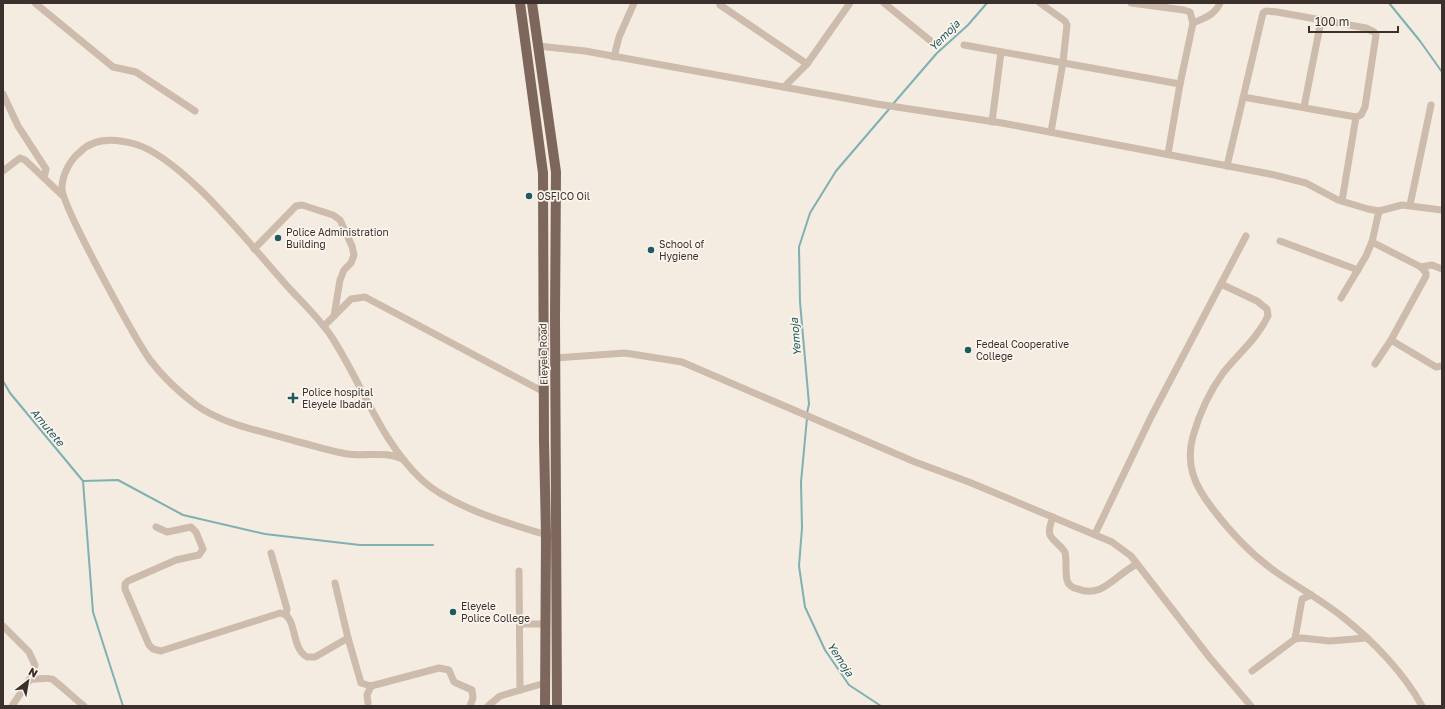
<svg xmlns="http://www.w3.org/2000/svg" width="1445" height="709" font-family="'Golos Text',sans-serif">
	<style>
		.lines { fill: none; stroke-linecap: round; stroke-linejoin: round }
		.stream { stroke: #7fb0b2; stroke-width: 2 }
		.minor { stroke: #cdbbac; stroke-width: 7 }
		.primary { stroke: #7d675c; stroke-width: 10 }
		.poi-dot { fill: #1f5a5e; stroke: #fbf5ee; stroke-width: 1.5 }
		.labels { text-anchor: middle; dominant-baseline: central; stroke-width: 3.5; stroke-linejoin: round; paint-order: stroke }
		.poi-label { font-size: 10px; fill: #3b302b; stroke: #fbf5ee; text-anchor: start }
		.street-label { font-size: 10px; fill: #3b302b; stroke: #fbf5ee }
		.water-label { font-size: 11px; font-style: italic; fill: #1f5a5e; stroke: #fbf5ee }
	</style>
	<rect width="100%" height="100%" fill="#f4ebe1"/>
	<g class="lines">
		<!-- stream -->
		<g class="stream">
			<polyline points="1389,3 1420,41 1442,72"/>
			<polyline points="893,104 937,53 968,25 987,3"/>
			<polyline points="3,381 10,393 83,481"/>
			<polyline points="807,413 809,404 800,302 799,247 810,213 836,171 890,108"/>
			<polyline points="807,418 801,482 802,528 799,566 805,607 825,650 849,685 881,706"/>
			<polyline points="83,481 118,480 183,515 265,534 360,545 433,545"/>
			<polyline points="83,481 93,612 123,706"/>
		</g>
		<!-- minor -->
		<g class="minor">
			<polyline points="35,3 113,67 136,72 195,111"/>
			<polyline points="884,3 932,42"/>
			<polyline points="1040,3 1065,21 1067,25 1063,62 1051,132"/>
			<polyline points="1131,3 1184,10 1190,12 1193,23 1180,84 1168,154"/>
			<polyline points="720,5 807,64"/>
			<path d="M 1193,23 C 1204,18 1215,15 1220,3"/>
			<polyline points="964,45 1180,84"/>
			<polyline points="538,46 585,51 877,104 1002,123 1270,174 1306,183 1338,200 1368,209 1379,211 1402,205 1442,210"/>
			<polyline points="614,57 619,37 634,3"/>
			<polyline points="784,87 807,64 850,3"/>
			<polyline points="3,94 18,126 46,169 44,178"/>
			<polyline points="1304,107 1321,21"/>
			<polyline points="992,122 1001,52"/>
			<polyline points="1227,166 1263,13 1266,11 1277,12 1366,28 1374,32 1376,35 1365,107 1361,115 1356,117 1243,97"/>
			<polyline points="3,171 20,158 25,160 63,196"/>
			<polyline points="1342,201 1356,117"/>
			<polyline points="1410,205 1431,105"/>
			<polyline points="1280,241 1358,270"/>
			<polyline points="1372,242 1421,267 1426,273 1426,276 1391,340 1375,364"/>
			<polyline points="254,249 296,206 302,205 333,215 340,220 352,246 354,255 351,263 344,270 340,280 334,316"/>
			<polyline points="1421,267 1432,265 1442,269"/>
			<path d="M 1221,284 L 1257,301 L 1267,309 L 1268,316 C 1257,339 1238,354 1223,373 C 1210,391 1199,415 1193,436 C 1185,465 1195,486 1212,508 C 1231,533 1252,555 1276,572 C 1299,588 1323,601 1344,618 C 1373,641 1404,673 1422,706"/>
			<polyline points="1341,298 1366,256 1372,242 1379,211"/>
			<polyline points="324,326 351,299 365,297 544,392"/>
			<polyline points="1391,340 1436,367 1442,366"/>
			<polyline points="555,358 625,353 682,362 915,462 969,482 1112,542 1131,556 1210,658 1251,706"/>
			<path d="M 404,460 C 386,450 366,457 347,454 C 329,451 312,445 295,441 C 262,431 224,425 196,405 C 179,392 163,377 150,360 C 136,340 61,205 62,188 C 62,175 70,160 80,152 C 94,137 117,139 135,144 C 182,158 247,241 281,279 C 297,298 317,315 331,336 C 362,383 380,441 422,480 C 454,509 515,525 556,538"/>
			<path d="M 1053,517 C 1044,540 1053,536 1065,552 C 1067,561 1065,571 1067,580 C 1068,585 1073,588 1078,589 C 1102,599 1115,575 1137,564"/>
			<path d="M 156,527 L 167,532 L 191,527 L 196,532 L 203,549 L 199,555 L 176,560 L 128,581 L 125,584 L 125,589 L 149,645 L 153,649 L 161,651 L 280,613 C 298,615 290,648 307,657 L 315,657 L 348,638"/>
			<polyline points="1095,534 1151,417 1246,236"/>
			<polyline points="271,553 287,609 286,614"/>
			<polyline points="519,571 520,690"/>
			<polyline points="335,583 348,638 361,683 371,686 439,668 449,670 454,682 472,690 473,698 470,706"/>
			<polyline points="520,624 545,624"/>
			<polyline points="3,626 29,652 35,665 30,679 12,706"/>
			<polyline points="1295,639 1302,599 1311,595"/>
			<polyline points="1252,671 1295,639 1302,638 1330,641 1366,638"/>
			<path d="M 30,679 C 37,680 45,677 52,679 C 56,681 77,701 84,706"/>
			<polyline points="368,703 367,695 371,686"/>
			<polyline points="488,706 500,696 545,683"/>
		</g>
		<!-- primary -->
		<g class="primary">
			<polyline points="520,3 543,173 544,441 546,535 545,706"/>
			<polyline points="532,3 556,172 555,318 557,706"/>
		</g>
	</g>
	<!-- markers -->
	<g class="poi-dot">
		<circle cx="529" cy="196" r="4"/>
		<circle cx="278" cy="238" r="4"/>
		<circle cx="651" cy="250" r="4"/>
		<circle cx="968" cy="350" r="4"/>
		<path d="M291 392h4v4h4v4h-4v4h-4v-4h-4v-4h4z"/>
		<circle cx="453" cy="612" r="4"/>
	</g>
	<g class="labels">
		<!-- poi labels -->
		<g class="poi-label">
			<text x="537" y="196">OSFICO Oil</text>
			<text x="286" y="232">Police Administration<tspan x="286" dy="12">Building</tspan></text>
			<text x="659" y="244">School of<tspan x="659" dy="12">Hygiene</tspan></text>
			<text x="976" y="344">Fedeal Cooperative<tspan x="976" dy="12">College</tspan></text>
			<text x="302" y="392">Police hospital<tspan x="302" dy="12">Eleyele Ibadan</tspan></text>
			<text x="461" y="606">Eleyele<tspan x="461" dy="12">Police College</tspan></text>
		</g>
		<!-- street labels -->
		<g class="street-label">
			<text transform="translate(543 354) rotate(-91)">Eleyele Road</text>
		</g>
		<!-- water labels -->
		<g class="water-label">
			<text transform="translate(944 35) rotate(-46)">Yemoja</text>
			<text transform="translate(795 337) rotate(-95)">Yemoja</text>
			<text transform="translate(48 427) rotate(50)">Amutete</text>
			<text transform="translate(841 659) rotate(57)">Yemoja</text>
		</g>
	</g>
	<!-- border -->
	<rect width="1445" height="709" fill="none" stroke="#3b302b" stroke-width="8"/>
	<!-- north arrow -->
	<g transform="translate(28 681) rotate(31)" stroke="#fbf5ee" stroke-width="3" paint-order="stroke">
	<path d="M0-3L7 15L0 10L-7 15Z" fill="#3b302b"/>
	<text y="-6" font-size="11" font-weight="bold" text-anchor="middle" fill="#3b302b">N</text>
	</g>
	<!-- scale -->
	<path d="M1309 26v6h89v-6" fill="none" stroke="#3b302b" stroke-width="2"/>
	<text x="1315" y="26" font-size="12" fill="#3b302b" stroke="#fbf5ee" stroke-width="3" paint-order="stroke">100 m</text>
</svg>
